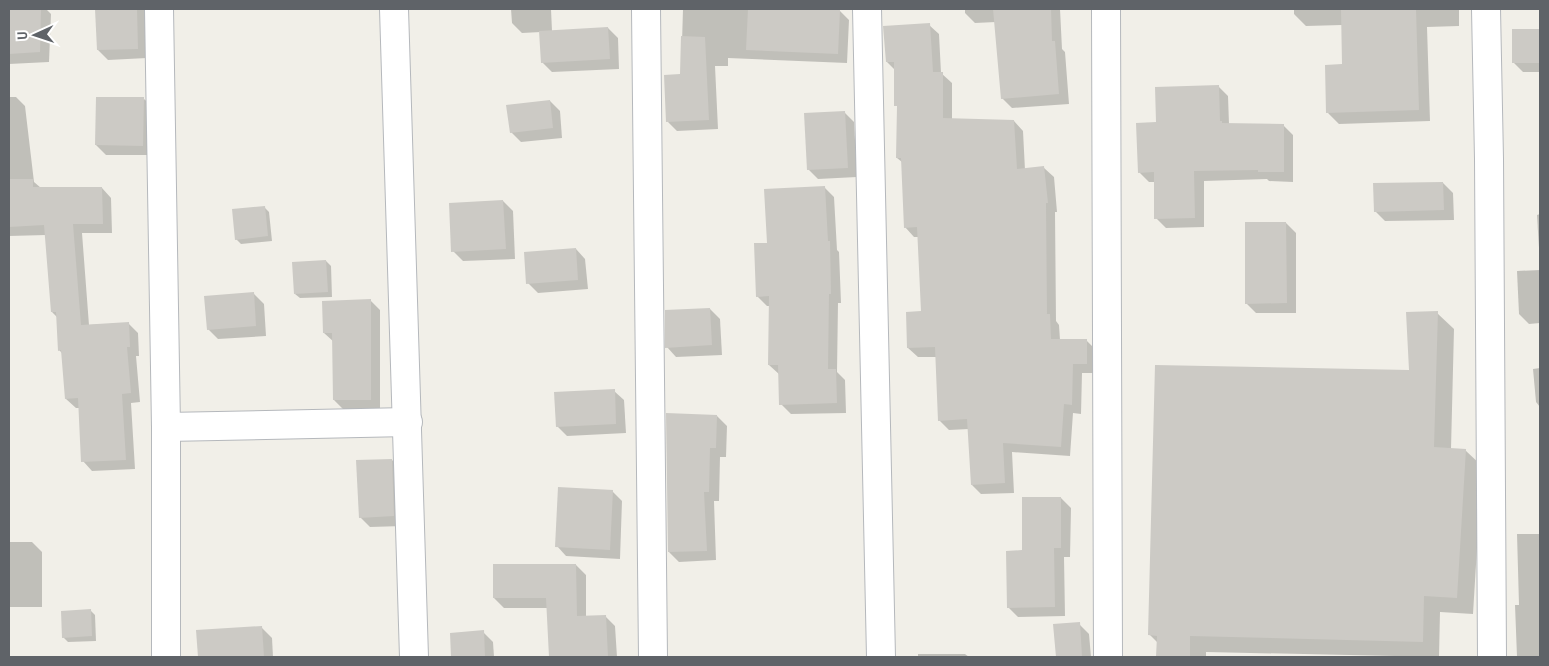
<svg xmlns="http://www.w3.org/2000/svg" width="1549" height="666" font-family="'Archivo Narrow',sans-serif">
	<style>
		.shadow { fill: #0003 }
		.building { fill: #cccac5 }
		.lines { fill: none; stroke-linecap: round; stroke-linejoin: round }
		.street-casing { stroke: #b5b8bc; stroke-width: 30 }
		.street { stroke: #fff; stroke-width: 28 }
	</style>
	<rect width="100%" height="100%" fill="#f1efe8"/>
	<!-- shadow -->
	<g class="shadow">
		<polygon points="9,9 46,9 51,14 49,62 9,64"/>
		<polygon points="96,9 145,9 147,58 108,60 98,50"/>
		<polygon points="511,9 551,9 552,31 608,28 618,38 619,69 552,72 542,62 541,32 522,33 512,23"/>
		<polygon points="683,9 794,9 840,11 849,20 847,63 728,58 728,66 715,66 718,129 677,131 668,122 681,75"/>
		<polygon points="965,9 1060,9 1062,49 1065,52 1069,104 1012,108 1002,98 996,22 975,23 965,13"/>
		<polygon points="1294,9 1459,9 1459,26 1427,27 1430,121 1339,124 1328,113 1343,66 1342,25 1306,26 1294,14"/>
		<polygon points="929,25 939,34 941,73 952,83 952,120 1014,121 1023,131 1025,170 1044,168 1054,177 1057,212 1055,212 1056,321 1059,325 1060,340 1086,340 1096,350 1096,373 1082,373 1081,414 1073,413 1070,456 1012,452 1014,493 981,494 972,485 969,429 949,430 939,420 937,357 918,357 908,348 923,312 919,237 914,237 905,227 902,162 897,158 899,108 896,105 895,70 887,62"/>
		<polygon points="1513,31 1540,31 1540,72 1523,72 1513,62"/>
		<polygon points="1218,86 1228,96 1229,124 1283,125 1293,135 1293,182 1269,181 1267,179 1204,181 1204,227 1166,228 1156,218 1155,182 1149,182 1139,172 1158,124"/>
		<polygon points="9,97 16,97 25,106 34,182 41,188 102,188 111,198 112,233 82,233 89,325 128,323 138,333 139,356 136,356 140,402 131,403 135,469 92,471 83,461 80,408 76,408 66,399 63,354 59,350 57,317 52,312 46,235 9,236"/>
		<polygon points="144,99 154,108 152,155 106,155 96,145"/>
		<polygon points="550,101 560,111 562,138 521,142 511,132"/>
		<polygon points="844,112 854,122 857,177 818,179 808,169"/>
		<polygon points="1443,183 1453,193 1454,220 1385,221 1375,211"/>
		<polygon points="824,187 834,197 837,250 839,252 841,303 838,303 837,372 845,380 846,413 791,414 781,404 780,375 769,365 770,306 767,306 757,296 768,244"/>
		<polygon points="503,201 513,211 515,259 463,261 453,251"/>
		<polygon points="264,207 269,212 272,241 241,244 236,239"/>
		<polygon points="1540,214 1540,265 1537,215"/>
		<polygon points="1286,223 1296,233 1296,313 1256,313 1246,303"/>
		<polygon points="576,249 585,259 588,289 538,293 528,283"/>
		<polygon points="326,261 331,266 332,297 300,298 295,294"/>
		<polygon points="1540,270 1540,323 1529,324 1519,314 1517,271"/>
		<polygon points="254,294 264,304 266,336 218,339 208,329"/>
		<polygon points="370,300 380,310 380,409 344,410 334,400 334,342 324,333"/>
		<polygon points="710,309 720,319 722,355 676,357 667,347"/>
		<polygon points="1437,313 1454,329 1451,449 1465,450 1482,466 1473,614 1440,612 1439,657 1206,652 1206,657 1158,657 1158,643 1150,635 1411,372"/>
		<polygon points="1540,368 1540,407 1536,402 1533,369"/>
		<polygon points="614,391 624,400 626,433 567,436 557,426"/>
		<polygon points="717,416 727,426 726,457 720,457 719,501 714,501 716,560 679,562 669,552"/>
		<polygon points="392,460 402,470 403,526 370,527 360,517"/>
		<polygon points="612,491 622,501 620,559 566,556 557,546"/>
		<polygon points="1061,498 1071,508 1070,557 1064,557 1065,616 1018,617 1008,607 1023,552"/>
		<polygon points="1517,534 1540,534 1540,657 1517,657 1515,605 1519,605"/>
		<polygon points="9,542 32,542 42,552 42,607 9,607"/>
		<polygon points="576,565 586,575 586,617 605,616 615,626 617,657 550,657 548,608 504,608 494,598"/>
		<polygon points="90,610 95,615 96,641 68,642 63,637"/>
		<polygon points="1079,624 1089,634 1091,657 1057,657 1055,625"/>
		<polygon points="262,628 272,638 273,657 199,657 198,631"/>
		<polygon points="483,632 493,642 494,657 453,657 451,634"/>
		<polygon points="918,654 965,654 969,657 918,657"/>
	</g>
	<!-- building -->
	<g class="building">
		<polygon points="9,9 41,9 40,52 9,54"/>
		<polygon points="95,9 137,9 138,49 97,50"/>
		<polygon points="748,9 840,10 838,54 746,50"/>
		<polygon points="993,9 1051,9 1052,41 1055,41 1059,94 1001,99"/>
		<polygon points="1341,9 1416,9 1419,110 1326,113 1325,65 1342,64"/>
		<polygon points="930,23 933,72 943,72 943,118 1014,120 1017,169 1044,166 1048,203 1046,203 1047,314 1050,314 1051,339 1087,339 1087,364 1073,364 1072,405 1064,404 1061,447 1003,443 1005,483 971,485 967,419 938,421 935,347 907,348 906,312 921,311 917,227 904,228 901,158 896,158 897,106 894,106 894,62 886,62 883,26"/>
		<polygon points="608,27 610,59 541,63 539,31"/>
		<rect x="1512" y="29" width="28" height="34"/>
		<polygon points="681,36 705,37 709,120 666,122 664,75 680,74"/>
		<polygon points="1219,85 1220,121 1222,121 1222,123 1284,124 1284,172 1258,172 1258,170 1194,171 1195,218 1154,219 1154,172 1138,173 1136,123 1156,122 1155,87"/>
		<polygon points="96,97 144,97 143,146 95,145"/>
		<polygon points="550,100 553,128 510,133 506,105"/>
		<polygon points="845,111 848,168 807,170 804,113"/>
		<polygon points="9,179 33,179 33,187 102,187 103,224 73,224 81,325 129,322 130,347 127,347 131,393 122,394 126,460 81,462 78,398 65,399 61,350 58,351 56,312 51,312 44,225 9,227"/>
		<polygon points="1443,182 1444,210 1374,212 1373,183"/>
		<polygon points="825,186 828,241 830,241 831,294 829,294 828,369 836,369 837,403 779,405 778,365 768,365 769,296 756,297 754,243 767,243 764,189"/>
		<polygon points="503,200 506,249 451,252 449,203"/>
		<polygon points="265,206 268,236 235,240 232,209"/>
		<polygon points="1245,222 1286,222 1287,303 1245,304"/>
		<polygon points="576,248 578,280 526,284 524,252"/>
		<polygon points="326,260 328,292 294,294 292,262"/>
		<polygon points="254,292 256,326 207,330 204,296"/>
		<polygon points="371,299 371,400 333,400 332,333 323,333 322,301"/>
		<polygon points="710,308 712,345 665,348 665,310"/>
		<polygon points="1438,311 1434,447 1466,449 1457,598 1424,596 1423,642 1190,636 1190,657 1156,657 1157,636 1148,635 1155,365 1409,370 1406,312"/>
		<polygon points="615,389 616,424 556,427 554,392"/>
		<polygon points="666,413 717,415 716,448 710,448 709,492 704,492 707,551 668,552"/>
		<polygon points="392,459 394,516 359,518 356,460"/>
		<polygon points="558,487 613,490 610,550 555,547"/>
		<polygon points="1022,497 1061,497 1061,548 1054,548 1055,607 1007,608 1006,551 1022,550"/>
		<polygon points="493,564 576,564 577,616 606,615 608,657 549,657 546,598 493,598"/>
		<polygon points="91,609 92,636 62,638 61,611"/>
		<polygon points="1080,622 1082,657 1056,657 1053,624"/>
		<polygon points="262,626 264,657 198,657 196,630"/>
		<polygon points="484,630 485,657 451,657 450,633"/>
	</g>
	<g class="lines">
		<!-- street casing -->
		<g class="street-casing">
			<g id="street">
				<polyline points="159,9 166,427 166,657"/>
				<polyline points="394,9 414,657"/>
				<polyline points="646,9 653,657"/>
				<polyline points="867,9 881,657"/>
				<polyline points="1106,9 1108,657"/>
				<polyline points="1486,9 1489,159 1492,657"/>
				<polyline points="166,427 408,422"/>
			</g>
		</g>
		<!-- street -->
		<use href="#street" class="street"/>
	</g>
	<!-- border -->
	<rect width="1549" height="666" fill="none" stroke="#5f6368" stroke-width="20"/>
	<!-- north arrow -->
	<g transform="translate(35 35) rotate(267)" stroke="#ffffff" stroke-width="4" paint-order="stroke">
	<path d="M0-4L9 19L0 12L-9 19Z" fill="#5f6368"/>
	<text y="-8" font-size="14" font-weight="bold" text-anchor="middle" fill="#5f6368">U</text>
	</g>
</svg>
